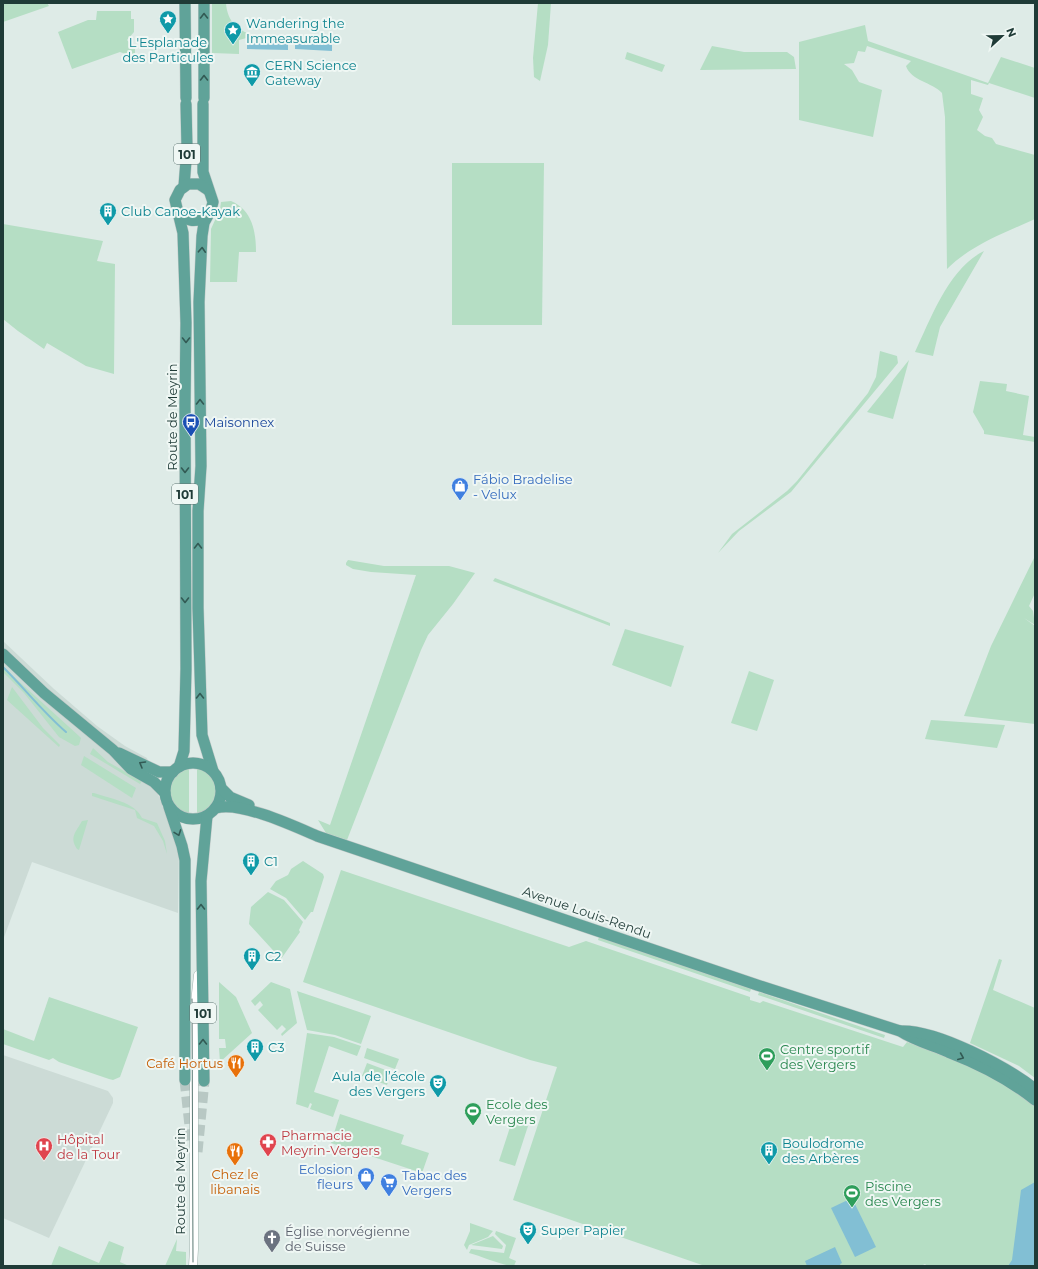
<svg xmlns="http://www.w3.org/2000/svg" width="1038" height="1269" font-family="Montserrat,sans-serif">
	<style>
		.built { fill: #ccdbd6 }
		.green { fill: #b5dec4 }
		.water { fill: #82bfd4 }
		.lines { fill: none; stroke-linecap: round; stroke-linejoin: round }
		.stream { stroke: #82bfd4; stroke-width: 2 }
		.major-tunnel { stroke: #b8c8c4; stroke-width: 11; stroke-dasharray: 11 5.5; stroke-linecap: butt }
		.minor-casing { stroke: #a1b3af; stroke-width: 9 }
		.major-casing { stroke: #c0c8c7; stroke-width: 12 }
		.minor { stroke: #fff; stroke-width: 8 }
		.major { stroke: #60a399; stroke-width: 11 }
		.tram { stroke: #597772; stroke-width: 1 }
		.oneway { stroke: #325a54 }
		.labels { text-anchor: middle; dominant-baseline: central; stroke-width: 4; stroke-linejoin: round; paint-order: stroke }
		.shield { fill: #eff7f4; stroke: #5d7370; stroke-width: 1 }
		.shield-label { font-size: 12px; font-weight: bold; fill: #1f3b37 }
		.culture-label { font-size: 13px; fill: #0d838f; stroke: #eff7f4; text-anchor: start }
		.street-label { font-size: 13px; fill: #1f3b37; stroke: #eff7f4 }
		.transit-label { font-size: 13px; fill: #164399; stroke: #eff7f4; text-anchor: start }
		.shop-label { font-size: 13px; fill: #366cbe; stroke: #eff7f4; text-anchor: start }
		.leisure-label { font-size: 13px; fill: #27864d; stroke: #eff7f4; text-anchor: start }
		.food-label { font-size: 13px; fill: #c56008; stroke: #eff7f4; text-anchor: end }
		.health-label { font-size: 13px; fill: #be3a42; stroke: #eff7f4; text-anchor: start }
		.worship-label { font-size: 13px; fill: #5b616d; stroke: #eff7f4; text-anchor: start }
	</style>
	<rect width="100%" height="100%" fill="#deebe7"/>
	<!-- built -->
	<g class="built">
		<polygon points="3,641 54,689 97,726 125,746 147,758 159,797 179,847 178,913 32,862 3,940"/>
		<polygon points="3,1055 108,1091 113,1098 113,1103 49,1238 3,1218"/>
	</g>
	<!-- green -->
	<g class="green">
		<polygon points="3,3 47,3 49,6 3,22"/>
		<path d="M 212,3 L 226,3 C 227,22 240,34 258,35 L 239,40 L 239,54 L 212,53 Z"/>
		<polygon points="538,3 551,3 548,45 540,81 534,77 533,58"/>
		<polygon points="97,11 131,11 131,19 134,19 134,32 127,40 135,48 135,55 131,58 128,55 120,52 72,69 58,32 88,20 96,20"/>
		<path d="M 865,25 L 868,41 L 988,83 L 1001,57 L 1035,68 L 1035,98 L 989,83 L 988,85 L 971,80 L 971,94 L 983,98 L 979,110 L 983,117 L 977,130 L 985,136 L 992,138 L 996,144 L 1035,155 L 1035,219 C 1004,233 971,245 947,269 L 945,117 L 942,93 C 932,82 911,81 906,66 L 911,61 L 867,46 L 865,52 L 858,51 L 854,63 L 844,64 L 852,70 L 859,82 L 882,90 L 873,137 L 799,120 L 799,42 Z"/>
		<polygon points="712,46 744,52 787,52 794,57 796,69 700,70"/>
		<polygon points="627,52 665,65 662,72 625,59"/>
		<polygon points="452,163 544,163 542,325 452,325"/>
		<path d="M 231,201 C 252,210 256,231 256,252 L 239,252 L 237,282 L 210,282 L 211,229 L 220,209 L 221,202 Z"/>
		<polygon points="3,224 103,241 97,261 115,264 114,374 86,366 47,343 44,349 18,331 3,319"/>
		<path d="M 984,251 L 940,327 L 933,356 L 915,352 C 931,318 949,268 984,251 Z"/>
		<polygon points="880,351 897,356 898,363 791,492 739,531 718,553 732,534 787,491 797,481 868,393 876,377"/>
		<polygon points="909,360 893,419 867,412"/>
		<polygon points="980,381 1007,384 1006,391 1029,396 1023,435 1035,437 1035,442 984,434 984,431 973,412"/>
		<polygon points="1035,556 1035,593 1029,606 1033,611 1035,625 1024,618 1035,626 1035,724 964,716 991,646"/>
		<polygon points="348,560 384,566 449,566 475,573 453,604 428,635 421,650 347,840 326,833 318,820 330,825 416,575 371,572 353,569 346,565 346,563"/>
		<polygon points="495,578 610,623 610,626 493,581"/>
		<polygon points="625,629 684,646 671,687 612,665"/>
		<polygon points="3,667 79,736 81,738 79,745 75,746 59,737 24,693 3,672"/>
		<polygon points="749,671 774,680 757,731 731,723"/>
		<polygon points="12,687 43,728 60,745 59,747 7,700"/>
		<polygon points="931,720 1005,725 997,748 925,739"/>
		<polygon points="93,748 108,762 142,781 140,784 90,754"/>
		<polygon points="84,756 136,788 132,798 81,765"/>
		<path d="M 189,768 L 189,815 C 164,808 163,775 189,768 Z"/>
		<path d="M 197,768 C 222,775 223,808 197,815 Z"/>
		<path d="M 94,793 C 110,799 134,801 142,818 L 157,823 L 165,841 L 167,854 L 163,841 L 154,826 L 137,818 L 135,810 L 92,796 L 92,793 Z"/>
		<path d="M 88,820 L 79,850 L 77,849 C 69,837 76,832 82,821 Z"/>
		<polygon points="303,861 323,874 324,877 313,912 311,912 305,920 286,898 270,889 276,881 288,875 291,869"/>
		<path d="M 341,870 L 569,947 L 586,941 L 750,997 L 750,1000 L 760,1003 L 763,1001 L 903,1047 L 907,1042 C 952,1059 997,1075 1035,1106 L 1035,1266 L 927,1266 L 925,1264 L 921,1266 L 705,1266 L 513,1200 L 557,1067 L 530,1060 L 303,982 Z"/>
		<polygon points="268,892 284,900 303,922 299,930 300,932 281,959 249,924 251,907"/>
		<polygon points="599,937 751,989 750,992 598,940"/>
		<polygon points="999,959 1002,960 993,990 1035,1008 1035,1078 1019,1066 970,1043"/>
		<polygon points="219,982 236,997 252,1033 220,1062 219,1048 226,1048 225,1039 219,1039"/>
		<polygon points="271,982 290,989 297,1023 282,1036 281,1034 286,1029 282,1025 277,1030 258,1010 263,1005 260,1001 255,1006 251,1001"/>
		<polygon points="297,991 371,1016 361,1044 335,1035 307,1030"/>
		<polygon points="759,992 885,1035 884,1038 758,995"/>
		<polygon points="49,997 138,1027 120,1077 113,1080 109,1079 59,1062 53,1058 49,1060 3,1044 3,1029 34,1041"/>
		<polygon points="307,1033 334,1037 361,1046 357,1056 329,1046 314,1092 339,1100 333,1117 310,1109 312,1104 310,1103 308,1108 296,1104"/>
		<polygon points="367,1048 399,1059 395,1069 364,1058"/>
		<polygon points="367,1063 391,1072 387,1085 362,1076"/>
		<polygon points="340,1114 404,1135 401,1144 429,1153 422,1173 331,1143"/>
		<polygon points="512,1121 528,1126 515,1166 499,1161"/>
		<polygon points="470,1223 493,1231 488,1237 469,1245 467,1250 464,1245 470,1231"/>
		<path d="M 496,1231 L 516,1238 L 509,1258 L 516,1261 L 514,1266 C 503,1266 481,1256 469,1253 L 471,1249 L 504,1253 L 506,1245 L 495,1234 Z"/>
		<polygon points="493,1236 503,1246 502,1249 471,1245"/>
		<polygon points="177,1239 176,1251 186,1252 186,1266 165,1266"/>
		<polygon points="109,1241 124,1247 120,1262 129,1266 51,1266 59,1246 99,1263"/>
	</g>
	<!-- water -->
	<g class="water">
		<polygon points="247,43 288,43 288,50 247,49"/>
		<polygon points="295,43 332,44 332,51 295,49"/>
		<polygon points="1035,1182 1035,1266 1008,1266 1012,1260 1021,1190"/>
		<polygon points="852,1198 876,1247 855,1257 831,1208"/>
		<polygon points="835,1247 842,1263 840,1264 841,1266 807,1266 805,1261"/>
	</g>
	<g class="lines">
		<!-- stream -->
		<path class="stream" d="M 3,667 C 25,689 43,712 66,732"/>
		<!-- major-tunnel -->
		<g class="major-tunnel">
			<polyline points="185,1080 192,1144"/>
			<polyline points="197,1152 204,1081"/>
		</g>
		<!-- minor casing -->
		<g class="minor-casing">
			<polyline id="minor" points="193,1266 194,1249 194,1012 198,975"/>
		</g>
		<!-- major casing -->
		<g class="major-casing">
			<g id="major">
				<polyline points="185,3 186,98"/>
				<polyline points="204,98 204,3"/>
				<polyline points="203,104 203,172 213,202 211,210 204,223 202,236 199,302 201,466 198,511 198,608 202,735 213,771"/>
				<polyline points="184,186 187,148 186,104"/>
				<path d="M 178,211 C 185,222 196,223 207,216"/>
				<polyline points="3,654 44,693 113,750 131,769 154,782 165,793"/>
				<polyline points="119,753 159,772 173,772"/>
				<circle cx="193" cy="791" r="28"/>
				<polyline points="179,767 184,751 186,669 185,405 186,323 183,233 175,200 180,190 188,184 199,184 208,190"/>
				<polyline points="221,788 230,797 249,805"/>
				<polyline points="169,807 182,846 185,860 185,1080"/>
				<path d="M 216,808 C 240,801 294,826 317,836 L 757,985 L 900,1031 C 915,1041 932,1045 948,1052 C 979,1064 1009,1079 1035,1100"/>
				<path d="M 900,1031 C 936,1029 1007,1067 1035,1089"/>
				<polyline points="204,1081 201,881 207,816"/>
			</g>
		</g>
		<!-- minor -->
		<use href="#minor" class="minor"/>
		<!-- major -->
		<use href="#major" class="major"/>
		<!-- tram -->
		<polyline class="tram" points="192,999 193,1262"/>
	</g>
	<!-- one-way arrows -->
	<defs><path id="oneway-chevron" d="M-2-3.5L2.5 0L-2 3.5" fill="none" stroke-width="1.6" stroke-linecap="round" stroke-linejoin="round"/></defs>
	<g class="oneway">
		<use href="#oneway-chevron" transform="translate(204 16) rotate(-90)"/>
		<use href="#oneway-chevron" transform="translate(204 78) rotate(-90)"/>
		<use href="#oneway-chevron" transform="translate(202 250) rotate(-87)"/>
		<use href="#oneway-chevron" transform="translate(186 340) rotate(90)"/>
		<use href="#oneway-chevron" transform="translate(200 402) rotate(-90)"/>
		<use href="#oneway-chevron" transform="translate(185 470) rotate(90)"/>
		<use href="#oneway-chevron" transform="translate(198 546) rotate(-90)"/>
		<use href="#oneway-chevron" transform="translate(185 600) rotate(90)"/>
		<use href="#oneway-chevron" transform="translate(200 696) rotate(-90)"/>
		<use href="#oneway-chevron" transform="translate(142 764) rotate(-150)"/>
		<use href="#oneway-chevron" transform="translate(178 833) rotate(70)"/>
		<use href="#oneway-chevron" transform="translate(201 907) rotate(-90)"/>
		<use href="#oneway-chevron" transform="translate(203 1042) rotate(-90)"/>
		<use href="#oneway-chevron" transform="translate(961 1057) rotate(23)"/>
	</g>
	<!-- icons -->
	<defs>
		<g id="sight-pin" transform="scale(0.9)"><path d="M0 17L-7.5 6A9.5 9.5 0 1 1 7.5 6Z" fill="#0f9aa8" stroke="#eff7f4"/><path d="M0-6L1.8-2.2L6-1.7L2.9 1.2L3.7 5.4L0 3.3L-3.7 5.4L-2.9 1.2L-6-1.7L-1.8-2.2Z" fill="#fff"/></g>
		<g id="museum-pin" transform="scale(0.9)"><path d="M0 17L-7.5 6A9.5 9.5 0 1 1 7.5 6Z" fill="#0f9aa8" stroke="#eff7f4"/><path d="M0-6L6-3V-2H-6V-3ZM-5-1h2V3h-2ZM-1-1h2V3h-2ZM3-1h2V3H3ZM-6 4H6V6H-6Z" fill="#fff"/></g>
		<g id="building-pin" transform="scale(0.9)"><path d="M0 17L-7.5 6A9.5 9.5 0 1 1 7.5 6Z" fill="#0f9aa8" stroke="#eff7f4"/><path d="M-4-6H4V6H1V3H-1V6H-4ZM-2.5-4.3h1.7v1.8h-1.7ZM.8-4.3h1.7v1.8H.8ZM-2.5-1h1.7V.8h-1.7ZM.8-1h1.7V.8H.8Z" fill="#fff"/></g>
		<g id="bus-pin" transform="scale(0.9)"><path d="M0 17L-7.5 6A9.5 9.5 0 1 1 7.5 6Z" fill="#1a4fb4" stroke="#eff7f4"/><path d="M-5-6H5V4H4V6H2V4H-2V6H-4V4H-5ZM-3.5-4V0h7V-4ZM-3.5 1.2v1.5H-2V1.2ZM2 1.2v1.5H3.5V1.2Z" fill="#fff"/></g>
		<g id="shop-pin" transform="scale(0.9)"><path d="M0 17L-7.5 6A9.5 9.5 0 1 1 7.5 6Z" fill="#3f7fe0" stroke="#eff7f4"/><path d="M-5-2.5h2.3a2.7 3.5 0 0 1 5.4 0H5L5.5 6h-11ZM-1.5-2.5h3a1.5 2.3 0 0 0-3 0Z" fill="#fff"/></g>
		<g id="stadium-pin" transform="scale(0.9)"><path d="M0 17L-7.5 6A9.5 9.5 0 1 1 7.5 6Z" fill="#2e9e5b" stroke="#eff7f4"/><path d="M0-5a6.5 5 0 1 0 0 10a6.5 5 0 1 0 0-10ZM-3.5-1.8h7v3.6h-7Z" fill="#fff"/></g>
		<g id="restaurant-pin" transform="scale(0.9)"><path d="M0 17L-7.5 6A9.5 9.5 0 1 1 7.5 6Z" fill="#e8710a" stroke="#eff7f4"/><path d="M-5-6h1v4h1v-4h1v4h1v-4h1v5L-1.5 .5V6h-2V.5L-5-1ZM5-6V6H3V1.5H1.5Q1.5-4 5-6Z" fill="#fff"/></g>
		<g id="theatre-pin" transform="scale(0.9)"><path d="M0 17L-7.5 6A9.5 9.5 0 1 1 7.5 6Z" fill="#0f9aa8" stroke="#eff7f4"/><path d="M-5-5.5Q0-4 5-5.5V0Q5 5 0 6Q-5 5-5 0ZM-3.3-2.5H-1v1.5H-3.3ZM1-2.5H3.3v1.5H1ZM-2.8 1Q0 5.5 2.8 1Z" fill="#fff"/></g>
		<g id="pharmacy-pin" transform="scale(0.9)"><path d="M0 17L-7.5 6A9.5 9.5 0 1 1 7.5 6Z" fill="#e0444e" stroke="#eff7f4"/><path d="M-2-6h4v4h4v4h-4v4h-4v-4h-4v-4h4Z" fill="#fff"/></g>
		<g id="hospital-pin" transform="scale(0.9)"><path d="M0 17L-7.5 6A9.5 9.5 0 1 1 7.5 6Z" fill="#e0444e" stroke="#eff7f4"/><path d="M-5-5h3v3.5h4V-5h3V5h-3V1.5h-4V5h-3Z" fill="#fff"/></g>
		<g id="supermarket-pin" transform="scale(0.9)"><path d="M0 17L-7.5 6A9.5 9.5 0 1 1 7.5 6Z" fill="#3f7fe0" stroke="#eff7f4"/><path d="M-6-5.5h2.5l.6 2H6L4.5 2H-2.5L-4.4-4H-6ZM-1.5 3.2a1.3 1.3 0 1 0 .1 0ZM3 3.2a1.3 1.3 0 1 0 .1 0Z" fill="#fff"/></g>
		<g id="church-pin" transform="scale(0.9)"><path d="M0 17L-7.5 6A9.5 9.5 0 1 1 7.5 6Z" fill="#6b7280" stroke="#eff7f4"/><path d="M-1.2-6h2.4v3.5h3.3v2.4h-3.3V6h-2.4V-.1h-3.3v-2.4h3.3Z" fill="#fff"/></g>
	</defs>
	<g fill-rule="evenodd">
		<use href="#sight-pin" x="168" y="19"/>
		<use href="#sight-pin" x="233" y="30"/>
		<use href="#museum-pin" x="252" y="72"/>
		<use href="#building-pin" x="108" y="211"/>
		<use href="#bus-pin" x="191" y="422"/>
		<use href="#shop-pin" x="460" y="486"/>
		<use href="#building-pin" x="251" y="861"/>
		<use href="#building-pin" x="252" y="956"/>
		<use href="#building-pin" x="255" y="1047"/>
		<use href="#stadium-pin" x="767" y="1056"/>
		<use href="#restaurant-pin" x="236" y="1063"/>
		<use href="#theatre-pin" x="438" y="1083"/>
		<use href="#stadium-pin" x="473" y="1111"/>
		<use href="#pharmacy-pin" x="268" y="1142"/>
		<use href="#hospital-pin" x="44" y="1146"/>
		<use href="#building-pin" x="769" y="1150"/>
		<use href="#restaurant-pin" x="235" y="1151"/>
		<use href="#shop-pin" x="366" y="1176"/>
		<use href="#supermarket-pin" x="389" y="1182"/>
		<use href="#stadium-pin" x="852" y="1193"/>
		<use href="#theatre-pin" x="528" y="1230"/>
		<use href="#church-pin" x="272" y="1238"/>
	</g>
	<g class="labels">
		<!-- shield labels -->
		<g class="shield">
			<rect x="174" y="144" width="26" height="20" rx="3"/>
			<rect x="172" y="484" width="26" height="20" rx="3"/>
			<rect x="190" y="1003" width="26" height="20" rx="3"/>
		</g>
		<g class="shield-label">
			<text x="187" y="154">101</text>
			<text x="185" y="494">101</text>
			<text x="203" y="1013">101</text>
		</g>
		<!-- culture labels -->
		<g class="culture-label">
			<text x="246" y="23">Wandering the<tspan x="246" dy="15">Immeasurable</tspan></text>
			<text x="168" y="42" text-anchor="middle">L'Esplanade<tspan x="168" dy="15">des Particules</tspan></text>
			<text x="265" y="65">CERN Science<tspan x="265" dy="15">Gateway</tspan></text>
			<text x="121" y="211">Club Canoe-Kayak</text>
			<text x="264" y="861">C1</text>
			<text x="265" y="956">C2</text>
			<text x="268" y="1047">C3</text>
			<text x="425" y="1076" text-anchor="end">Aula de l’école<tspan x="425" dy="15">des Vergers</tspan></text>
			<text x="782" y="1143">Boulodrome<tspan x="782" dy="15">des Arbères</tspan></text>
			<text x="541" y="1230">Super Papier</text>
		</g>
		<!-- street labels -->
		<g class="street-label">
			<text transform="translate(172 417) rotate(-90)">Route de Meyrin</text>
			<text transform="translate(587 912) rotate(19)">Avenue Louis-Rendu</text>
			<text transform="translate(180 1181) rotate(-90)">Route de Meyrin</text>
		</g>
		<!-- transit labels -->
		<g class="transit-label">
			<text x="204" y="422">Maisonnex</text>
		</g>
		<!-- shop labels -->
		<g class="shop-label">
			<text x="473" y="479">Fábio Bradelise<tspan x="473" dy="15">- Velux</tspan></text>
			<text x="353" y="1169" text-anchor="end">Eclosion<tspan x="353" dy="15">fleurs</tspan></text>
			<text x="402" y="1175">Tabac des<tspan x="402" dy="15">Vergers</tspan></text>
		</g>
		<!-- leisure labels -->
		<g class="leisure-label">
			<text x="780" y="1049">Centre sportif<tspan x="780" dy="15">des Vergers</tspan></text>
			<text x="486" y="1104">Ecole des<tspan x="486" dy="15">Vergers</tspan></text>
			<text x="865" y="1186">Piscine<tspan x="865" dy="15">des Vergers</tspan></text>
		</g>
		<!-- food labels -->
		<g class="food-label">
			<text x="223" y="1063">Café Hortus</text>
			<text x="235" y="1174" text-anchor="middle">Chez le<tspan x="235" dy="15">libanais</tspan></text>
		</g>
		<!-- health labels -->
		<g class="health-label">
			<text x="281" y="1135">Pharmacie<tspan x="281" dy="15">Meyrin-Vergers</tspan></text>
			<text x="57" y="1139">Hôpital<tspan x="57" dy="15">de la Tour</tspan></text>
		</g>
		<!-- worship labels -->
		<g class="worship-label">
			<text x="285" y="1231">Église norvégienne<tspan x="285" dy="15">de Suisse</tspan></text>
		</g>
	</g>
	<!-- border -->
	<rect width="1038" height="1269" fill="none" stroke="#1f3b37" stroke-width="8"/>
	<!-- north arrow -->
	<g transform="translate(1002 36) rotate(68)" stroke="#eff7f4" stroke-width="3" paint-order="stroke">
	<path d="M0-3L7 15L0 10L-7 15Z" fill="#1f3b37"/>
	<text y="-6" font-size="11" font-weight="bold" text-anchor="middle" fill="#1f3b37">N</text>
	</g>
</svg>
